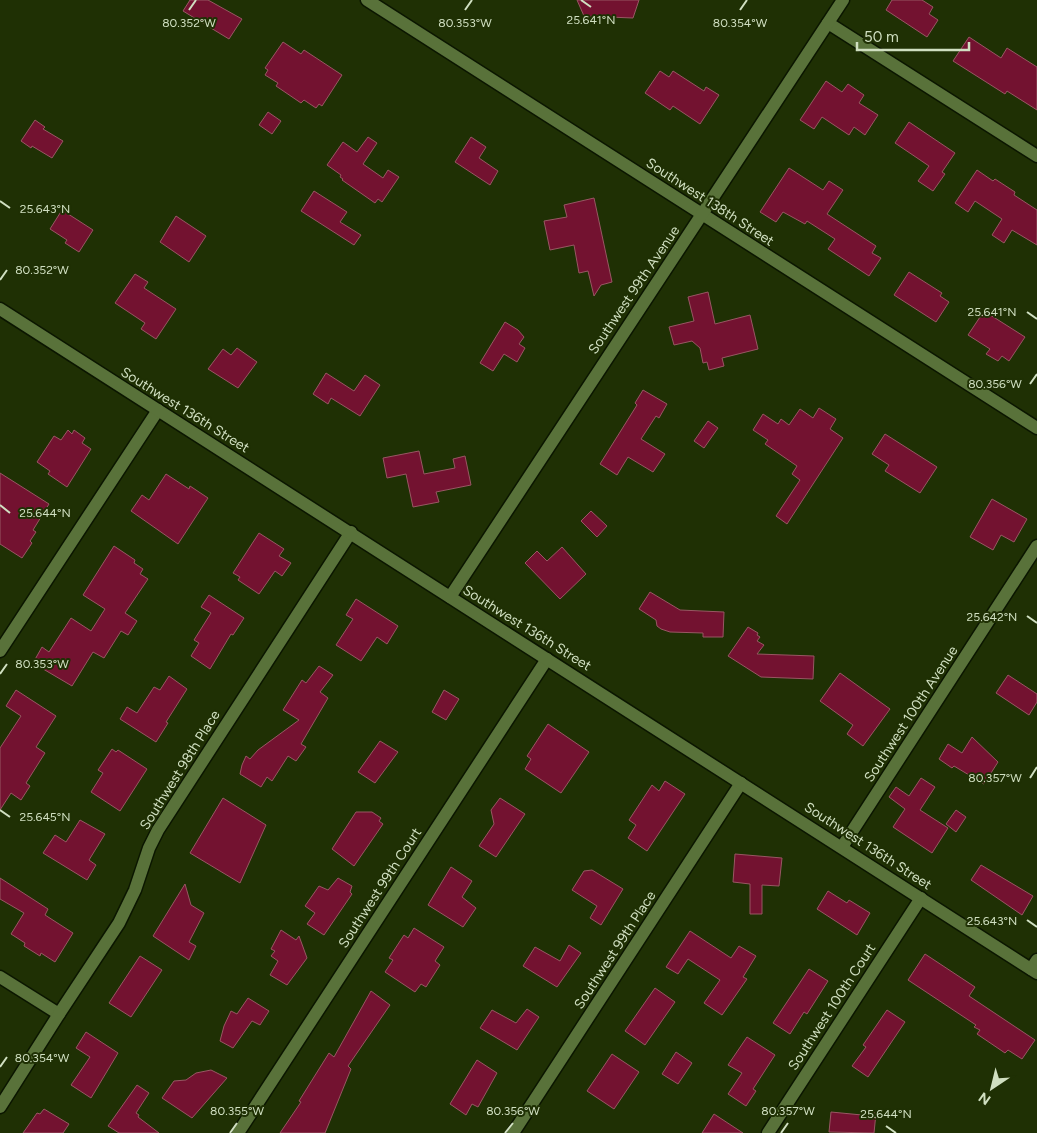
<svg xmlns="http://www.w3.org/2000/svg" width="1037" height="1133" font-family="Figtree,sans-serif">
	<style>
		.building { fill: #731230; stroke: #985763 }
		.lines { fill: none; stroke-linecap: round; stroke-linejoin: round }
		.minor-casing { stroke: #0b1600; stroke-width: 15 }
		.tertiary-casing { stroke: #0b1600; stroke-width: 15 }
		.minor { stroke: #59723a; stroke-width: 12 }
		.tertiary { stroke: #59723a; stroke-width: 12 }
		.ticks { fill: none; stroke: #d0dfc1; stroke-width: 2 }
		.labels { text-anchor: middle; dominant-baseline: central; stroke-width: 4; stroke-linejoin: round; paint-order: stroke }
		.street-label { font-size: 14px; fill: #d0dfc1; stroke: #1f3004 }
		.ticks-label { font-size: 12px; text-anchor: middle; fill: #d0dfc1; stroke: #1f3004; stroke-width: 4; stroke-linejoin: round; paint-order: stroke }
	</style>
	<rect width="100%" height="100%" fill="#1f3004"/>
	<!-- building -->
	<g class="building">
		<polygon points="190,0 208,0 242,19 229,39 183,11"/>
		<polygon points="577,0 639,0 633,18 584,16"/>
		<polygon points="892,0 922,0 933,7 929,14 938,20 927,37 886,10"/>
		<polygon points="969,37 1001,58 1007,48 1037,67 1037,110 1007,91 1005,94 953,61"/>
		<polygon points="283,42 301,54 304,50 342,75 322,106 319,104 316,108 304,100 301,103 276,86 278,83 265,75 268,70 265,68"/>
		<polygon points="660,71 669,77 673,71 704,91 706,87 719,95 700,124 673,106 670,110 645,93"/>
		<polygon points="826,81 842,92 848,84 864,95 859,103 878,115 865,135 854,127 849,135 822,117 814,129 800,120"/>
		<polygon points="268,112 281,121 272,134 259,125"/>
		<polygon points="35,120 45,127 43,129 63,141 52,158 32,146 31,148 21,141"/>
		<polygon points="909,122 955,153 942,172 945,174 933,191 918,181 929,166 895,143"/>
		<polygon points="368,137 377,143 363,164 383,178 388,170 399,177 382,202 378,199 375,203 342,180 343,179 340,177 341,175 327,165 343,142 357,152"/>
		<polygon points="471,137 486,147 479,158 498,171 490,185 455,162"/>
		<polygon points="789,168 823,190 829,181 843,190 827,214 876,246 872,253 881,258 869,276 828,249 835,239 807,221 805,224 783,212 776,222 760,212"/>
		<polygon points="977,170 993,181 995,179 1015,192 1014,195 1037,210 1037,245 1012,230 1004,243 992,235 1002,219 975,201 968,212 955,203"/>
		<polygon points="314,191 347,212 340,222 361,235 354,245 301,211"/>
		<polygon points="594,198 612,282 601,285 594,296 588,271 579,273 574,245 550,250 544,221 567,217 564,205"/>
		<polygon points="62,210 93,230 79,252 65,243 67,240 50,229"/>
		<polygon points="176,216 206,236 189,262 160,242"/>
		<polygon points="909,272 942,293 940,296 949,302 936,322 894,295"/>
		<polygon points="135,274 148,282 144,288 176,309 156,339 141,329 145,323 115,303"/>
		<polygon points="708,292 715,324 750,315 758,349 722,358 724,366 709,370 707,362 703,363 700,348 692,341 674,345 669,327 694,321 688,297"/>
		<polygon points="984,311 1025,337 1009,361 1002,356 998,361 986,354 990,349 968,335"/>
		<polygon points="505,322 518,330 524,337 519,344 525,348 517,362 504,354 493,371 480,363"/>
		<polygon points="237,348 257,362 238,388 208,369 223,349 231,355"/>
		<polygon points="326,373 354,391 365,375 380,385 360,416 331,398 328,404 313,394"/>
		<polygon points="643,390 667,404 659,418 656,416 641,439 665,454 653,472 628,457 617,475 600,464 637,405 635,403"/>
		<polygon points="819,408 836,419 830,429 843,438 787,524 776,516 800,480 792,474 797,466 765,444 768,440 753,430 763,414 778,424 781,419 789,425 800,409 813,418"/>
		<polygon points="708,421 718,428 704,448 694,441"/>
		<polygon points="68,430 72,434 74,430 85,438 82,443 91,449 67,487 48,474 50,471 37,462 54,436 61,440"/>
		<polygon points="885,434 937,467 920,493 885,471 889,465 872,454"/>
		<polygon points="419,451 424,474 455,468 453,459 465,456 471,485 436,492 439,502 413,507 406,474 387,478 383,458"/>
		<polygon points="0,473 49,504 33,530 36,532 30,541 32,543 22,558 0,544"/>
		<polygon points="166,474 189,489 190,486 208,498 178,544 131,511 142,495 149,500"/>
		<polygon points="992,499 1027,519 1014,542 1001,535 993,550 970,537"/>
		<polygon points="591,511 607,526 597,537 581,521"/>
		<polygon points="259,533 284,549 279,556 291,563 282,576 275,571 259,594 238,580 240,577 233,573"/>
		<polygon points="114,546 135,560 134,563 143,569 140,574 148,579 125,613 137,621 128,635 121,631 104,658 93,652 72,686 33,663 42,647 49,652 71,618 91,631 105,609 83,595"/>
		<polygon points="562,547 586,574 560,599 525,563 537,551 547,561"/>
		<polygon points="650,592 680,610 724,612 723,637 703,637 703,633 670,632 661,629 657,626 656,620 639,609"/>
		<polygon points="209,595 244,618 233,635 231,634 210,669 191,656 199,643 194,640 211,613 201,607"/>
		<polygon points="356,599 398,626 387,644 377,637 361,661 336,645 353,619 346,615"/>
		<polygon points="748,627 758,633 757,635 760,637 757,641 764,645 757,654 814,656 813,679 761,677 728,656"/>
		<polygon points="319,666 333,675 320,692 328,698 301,744 306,747 296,761 288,756 272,781 267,777 261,787 240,774 242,765 246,756 250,759 258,750 299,720 283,710 302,680 306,683"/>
		<polygon points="840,673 890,709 863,746 847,734 853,725 820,701"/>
		<polygon points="1008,675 1037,694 1037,702 1029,715 996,693"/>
		<polygon points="169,676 187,689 166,722 168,723 156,742 120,719 127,707 137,713 154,687 160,690"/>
		<polygon points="16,690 56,716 36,747 45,753 26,783 30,786 21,800 11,793 0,810 0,748 21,716 6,706"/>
		<polygon points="444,690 459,699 446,720 432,712"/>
		<polygon points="548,724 589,752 561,793 525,769 531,759 527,756"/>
		<polygon points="972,737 998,762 984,784 954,766 952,768 939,759 948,744 962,753"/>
		<polygon points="380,741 398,752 375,783 358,772"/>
		<polygon points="112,749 116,752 118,750 147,769 120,811 91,792 103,773 98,770"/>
		<polygon points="921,778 935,787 920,810 948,828 932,853 893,827 905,809 889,797 896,787 909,796"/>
		<polygon points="665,781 685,794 647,851 628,838 636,825 629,820 652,785 659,791"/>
		<polygon points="223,798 266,825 240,883 190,853"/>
		<polygon points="500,798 525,814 496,857 479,846 494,824 491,810"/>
		<polygon points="956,810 966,817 956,832 946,824"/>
		<polygon points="356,812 372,812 381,818 379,821 383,824 354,866 332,849"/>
		<polygon points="80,820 105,834 89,860 96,865 87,880 43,853 55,835 66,842"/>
		<polygon points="735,854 782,858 779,886 762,885 762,914 750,914 750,884 733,882"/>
		<polygon points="981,865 1033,896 1022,915 971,880"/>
		<polygon points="451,867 472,881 462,897 476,908 463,927 428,905"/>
		<polygon points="592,870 623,889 601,925 590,918 597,906 572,890 584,871"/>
		<polygon points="0,878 48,909 45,915 73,933 55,962 41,953 40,956 24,946 25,943 11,934 24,913 0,899"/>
		<polygon points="338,878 352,886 350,892 352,894 324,935 307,924 315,913 305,906 319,886 328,890"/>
		<polygon points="185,884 191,905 204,913 189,942 196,946 189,960 153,936"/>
		<polygon points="828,891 847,903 849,900 870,913 857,935 817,909"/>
		<polygon points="414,928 444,947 435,961 440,965 426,987 421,984 415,992 385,972 393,960 389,958 404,935 408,938"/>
		<polygon points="281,930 296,940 299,936 307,958 287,985 270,975 278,961 271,956 275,951 271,949"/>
		<polygon points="690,931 731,958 739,946 756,956 743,977 747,979 722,1015 704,1003 720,980 688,959 678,974 666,967"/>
		<polygon points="569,945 581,953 557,987 523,966 535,947 560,961"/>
		<polygon points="925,954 975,987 969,996 1035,1040 1022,1059 1008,1050 1005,1053 977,1034 980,1030 974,1027 976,1025 908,980"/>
		<polygon points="140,956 162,970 131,1017 109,1003"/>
		<polygon points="809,969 828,981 807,1014 804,1012 790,1034 773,1023"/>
		<polygon points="655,988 675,1002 645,1045 625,1031"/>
		<polygon points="371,991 390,1005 348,1066 351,1069 325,1133 280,1133 301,1102 299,1101 329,1053 334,1057"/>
		<polygon points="248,998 269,1011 260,1025 252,1021 233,1048 220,1041 224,1026 231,1011 237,1014"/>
		<polygon points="527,1009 539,1017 517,1050 480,1028 492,1010 516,1023"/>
		<polygon points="887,1010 905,1022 868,1077 852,1066 866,1047 863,1045"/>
		<polygon points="86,1032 118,1053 91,1098 71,1085 90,1057 76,1048"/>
		<polygon points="747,1037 775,1055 753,1089 756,1091 746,1106 728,1094 742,1073 728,1065"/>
		<polygon points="676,1052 692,1063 678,1084 662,1074"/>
		<polygon points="612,1054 639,1072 614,1109 587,1091"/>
		<polygon points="477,1060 497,1073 478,1107 472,1104 466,1115 450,1104"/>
		<polygon points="211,1070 227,1078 192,1118 162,1098 174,1081 186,1080 196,1073"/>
		<polygon points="137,1085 149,1093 136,1113 139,1115 138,1117 159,1133 119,1133 108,1126"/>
		<polygon points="44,1109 69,1124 63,1133 23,1133 37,1113 40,1114"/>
		<polygon points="831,1112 862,1115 862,1112 876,1113 874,1133 829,1132"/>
		<polygon points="714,1114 743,1133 702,1133"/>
	</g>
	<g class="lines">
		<!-- minor casing -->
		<g class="minor-casing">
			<g id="minor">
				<polyline points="367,0 1037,428"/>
				<polyline points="828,23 1037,156"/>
				<polyline points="450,597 843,0"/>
				<polyline points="0,651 158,410"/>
				<polyline points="842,847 1037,546"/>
				<polyline points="1031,969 1037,960"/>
				<polyline points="0,977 59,1014"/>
				<polyline points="0,1107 59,1014 119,923 135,890 149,848 158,830 351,532"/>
				<polyline points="238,1133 547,659"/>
				<polyline points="513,1133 741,783"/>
				<polyline points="768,1133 921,898"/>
			</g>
		</g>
		<!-- tertiary casing -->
		<g class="tertiary-casing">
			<polyline id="tertiary" points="0,309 1037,973"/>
		</g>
		<!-- minor -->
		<use href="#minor" class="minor"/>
		<!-- tertiary -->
		<use href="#tertiary" class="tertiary"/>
	</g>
	<!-- ticks -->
	<path class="ticks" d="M 581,0 L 591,7M 189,10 L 196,0M 465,10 L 472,0M 740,10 L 747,0M 0,201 L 10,208M 0,280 L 7,270M 1027,312 L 1037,319M 1030,384 L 1037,374M 0,505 L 10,513M 1027,616 L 1037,623M 0,674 L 7,664M 1030,778 L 1037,767M 0,810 L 10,817M 1027,920 L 1037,927M 0,1067 L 7,1057M 886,1126 L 896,1133M 230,1133 L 237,1123M 505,1133 L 513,1123M 781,1133 L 788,1123"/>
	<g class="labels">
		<!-- street labels -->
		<g class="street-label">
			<text transform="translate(710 202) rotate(33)">Southwest 138th Street</text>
			<text transform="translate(634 290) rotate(-56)">Southwest 99th Avenue</text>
			<text transform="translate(185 410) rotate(32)">Southwest 136th Street</text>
			<text transform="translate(527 628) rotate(32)">Southwest 136th Street</text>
			<text transform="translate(911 714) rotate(-57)">Southwest 100th Avenue</text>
			<text transform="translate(180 770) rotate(-58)">Southwest 98th Place</text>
			<text transform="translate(868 846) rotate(33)">Southwest 136th Street</text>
			<text transform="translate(380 888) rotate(-57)">Southwest 99th Court</text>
			<text transform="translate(615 950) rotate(-57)">Southwest 99th Place</text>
			<text transform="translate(832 1007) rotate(-57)">Southwest 100th Court</text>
		</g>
	</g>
	<g class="ticks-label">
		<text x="591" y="24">25.641°N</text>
		<text x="189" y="27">80.352°W</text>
		<text x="465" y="27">80.353°W</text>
		<text x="740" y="27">80.354°W</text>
		<text x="45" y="213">25.643°N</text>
		<text x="42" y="274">80.352°W</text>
		<text x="992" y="316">25.641°N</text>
		<text x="995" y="388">80.356°W</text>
		<text x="45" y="517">25.644°N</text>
		<text x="992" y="621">25.642°N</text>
		<text x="42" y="668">80.353°W</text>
		<text x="995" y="782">80.357°W</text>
		<text x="45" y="821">25.645°N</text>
		<text x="992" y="925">25.643°N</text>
		<text x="42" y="1062">80.354°W</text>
		<text x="237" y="1115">80.355°W</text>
		<text x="513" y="1115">80.356°W</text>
		<text x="788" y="1115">80.357°W</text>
		<text x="886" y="1118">25.644°N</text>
	</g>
	<!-- north arrow -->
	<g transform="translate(992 1088) rotate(215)" stroke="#1f3004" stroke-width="4" paint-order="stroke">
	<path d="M0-4L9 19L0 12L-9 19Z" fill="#d0dfc1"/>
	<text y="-8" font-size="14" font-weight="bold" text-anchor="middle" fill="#d0dfc1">N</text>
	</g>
	<!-- scale -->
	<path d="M857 42v8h112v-8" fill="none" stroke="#d0dfc1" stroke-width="2.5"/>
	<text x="864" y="42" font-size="15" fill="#d0dfc1" stroke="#1f3004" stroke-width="4" paint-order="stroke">50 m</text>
</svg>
